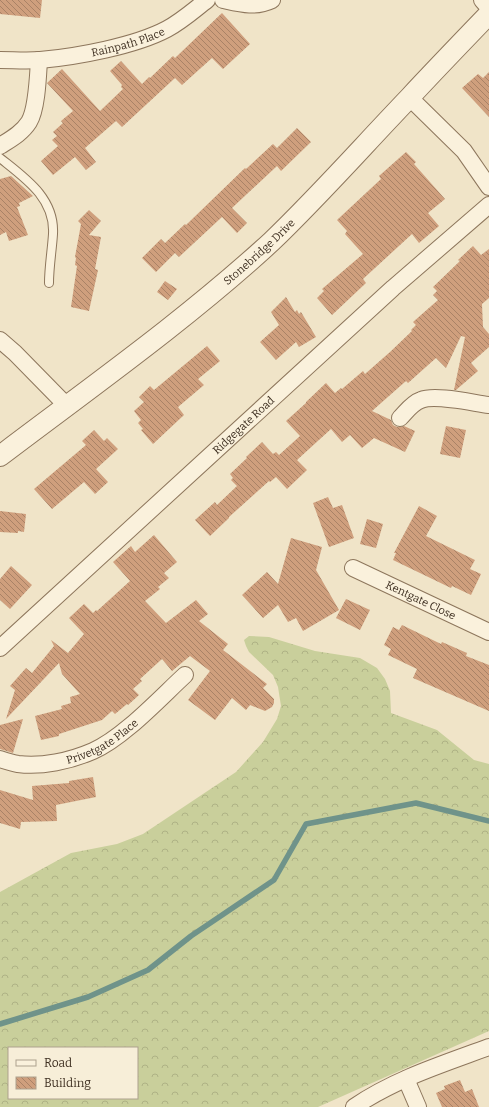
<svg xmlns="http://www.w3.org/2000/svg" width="489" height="1107" font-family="Bitter,serif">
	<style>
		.forest { fill: url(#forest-crowns); fill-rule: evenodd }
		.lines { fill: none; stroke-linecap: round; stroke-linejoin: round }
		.stream { stroke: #6f938a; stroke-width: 5.5 }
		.building { fill: url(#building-back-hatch) }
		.service-casing { stroke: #8d765c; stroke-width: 10 }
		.minor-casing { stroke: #8d765c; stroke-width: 18 }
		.tertiary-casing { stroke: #8d765c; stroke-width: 22 }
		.service { stroke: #faf1dc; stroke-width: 8 }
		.minor { stroke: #faf1dc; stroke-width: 16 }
		.tertiary { stroke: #faf1dc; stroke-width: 20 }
		.labels { text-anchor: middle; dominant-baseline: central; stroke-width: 3.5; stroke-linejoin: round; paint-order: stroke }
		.street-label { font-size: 11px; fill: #3d2e20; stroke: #f7eed8 }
	</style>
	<defs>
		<pattern id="forest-crowns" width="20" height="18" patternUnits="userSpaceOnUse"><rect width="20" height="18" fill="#c9cf9b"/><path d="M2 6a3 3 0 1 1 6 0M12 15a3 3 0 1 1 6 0" fill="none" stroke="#aeb285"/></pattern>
		<pattern id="building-back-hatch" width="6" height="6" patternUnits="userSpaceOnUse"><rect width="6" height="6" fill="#cf9f7d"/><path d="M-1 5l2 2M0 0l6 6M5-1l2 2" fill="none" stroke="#a98266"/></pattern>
	</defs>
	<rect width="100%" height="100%" fill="#f0e4c8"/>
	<!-- forest -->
	<path class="forest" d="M 249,636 L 269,637 L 315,651 L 360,658 L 377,668 L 385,679 L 390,691 L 391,713 L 437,730 L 474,760 L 489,764 L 489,1031 L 318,1107 L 0,1107 L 0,892 L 71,853 L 117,844 L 143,834 L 236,772 L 263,742 L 277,719 L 281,706 L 278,687 L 273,675 L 249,652 L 246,646 L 244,640 ZM 9,1048 L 137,1048 L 137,1098 L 9,1098 Z"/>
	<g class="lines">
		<!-- stream -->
		<polyline class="stream" points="0,1024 88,997 148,970 191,936 274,880 306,824 416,803 489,821"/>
	</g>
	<!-- building -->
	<g class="building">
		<polygon points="0,0 42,0 40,18 0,14"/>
		<polygon points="222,13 250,44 223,69 212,58 182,85 175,78 122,127 116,121 85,148 96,162 86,170 75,157 53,175 41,161 58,146 52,140 57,136 53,132 63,123 66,127 61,121 73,111 47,83 62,69 100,111 123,89 121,87 122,85 110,71 121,61 142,84 149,77 150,78 173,56 175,58"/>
		<polygon points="489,72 489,117 462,88 478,74 483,78"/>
		<polygon points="297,128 311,142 281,171 277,166 232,208 247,223 237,233 222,217 179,257 175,253 156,272 142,258 161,239 165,243 185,224 186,225 245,168 246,169 273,144 277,148"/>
		<polygon points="406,152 416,162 414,164 445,199 428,213 439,226 419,243 412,234 363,279 366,283 332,315 317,298 324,291 322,289 363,254 345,234 347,231 337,220 381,179 379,176"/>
		<polygon points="11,176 33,196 19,203 20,206 17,207 28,235 9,241 6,232 0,235 0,179"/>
		<polygon points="89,210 101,221 89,235 101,237 95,269 98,270 89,311 71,307 77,266 75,265 76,258 75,257 81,224 78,221"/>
		<polygon points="473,246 481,255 489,249 489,298 482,304 483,327 489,334 489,347 471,363 478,371 456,390 454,390 465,337 461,336 446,368 436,358 408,383 406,381 372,411 391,420 393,425 397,427 404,426 415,431 405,452 374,438 362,448 350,435 342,442 331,429 297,460 307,470 287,489 276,477 270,482 269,481 229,517 229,518 210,536 195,520 215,502 217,505 237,486 231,480 233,478 230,474 247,458 246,457 262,442 273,454 276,452 279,455 300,436 286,421 306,403 306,402 326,383 335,393 341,388 342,389 363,371 365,374 390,352 412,331 411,330 416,325 413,322 438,300 433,295 437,291 433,287 460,261 458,260"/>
		<polygon points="165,281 177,289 168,300 157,292"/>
		<polygon points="286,297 295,312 297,310 299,314 301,312 316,337 299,347 296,342 276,360 260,342 279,325 271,312"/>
		<polygon points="207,346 220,361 198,379 204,385 178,407 184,415 153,444 141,430 143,429 138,423 141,420 134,411 144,402 139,397 150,386 154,390"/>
		<polygon points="446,426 466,430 460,458 440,454"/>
		<polygon points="94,430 104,441 107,438 118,449 96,469 108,482 95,494 84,482 52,509 34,489 86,445 82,441"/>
		<polygon points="328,497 333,508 342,505 354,538 329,547 313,503"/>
		<polygon points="419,506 437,516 426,536 475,560 470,569 481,574 471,595 452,586 451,588 393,560 396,553 394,553"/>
		<polygon points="0,511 26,514 24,532 18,531 18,533 0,532"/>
		<polygon points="367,519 383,524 376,548 360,544"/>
		<polygon points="154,535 177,562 164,573 169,578 158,587 160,589 145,601 166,623 196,600 208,614 199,621 228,644 223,650 267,684 263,688 274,699 274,703 272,707 265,711 250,705 246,710 232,698 215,720 188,700 210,671 190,656 172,671 162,659 140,679 142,681 133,689 139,695 128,705 127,704 115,714 112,711 102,720 59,734 59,736 41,740 35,716 62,709 61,706 71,703 70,697 80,694 62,674 59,663 6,719 15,690 10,686 26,668 32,673 54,646 51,640 68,653 84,634 69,618 84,604 93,613 96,610 97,611 130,581 113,562 131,546 135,552"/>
		<polygon points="291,538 322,547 316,570 339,610 303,631 296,618 288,622 278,605 263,618 242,595 267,572 278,584"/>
		<polygon points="11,566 32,585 10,609 0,600 0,579"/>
		<polygon points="346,599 370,610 360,630 336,618"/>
		<polygon points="402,625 441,644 442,642 467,653 466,656 489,665 489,711 413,678 417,669 388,655 391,649 384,645 393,627 399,630"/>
		<polygon points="23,719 13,753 0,749 0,725"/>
		<polygon points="93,777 96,797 56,805 57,821 21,822 20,829 0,823 0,790 33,800 32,786 69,783 69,781"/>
		<polygon points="460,1080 465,1092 472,1089 479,1107 442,1107 436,1093 445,1089 444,1086"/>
	</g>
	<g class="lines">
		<!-- service casing -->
		<g class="service-casing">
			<path id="service" d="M 0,158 C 25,178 55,198 53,234 C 52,250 49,267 49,283"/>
		</g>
		<!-- minor casing -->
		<g class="minor-casing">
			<g id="minor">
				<path d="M 223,0 C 241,4 255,8 272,0"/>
				<polyline points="482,0 489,8"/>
				<path id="s1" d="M 0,60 C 13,60 27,61 40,60 C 76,57 135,46 167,29 C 182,21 194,10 207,0"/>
				<polyline points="409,97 464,151 489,187"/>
				<path d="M 0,146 C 11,139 22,133 29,122 C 37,109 38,76 39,60"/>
				<polyline points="0,340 15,353 67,406"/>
				<path d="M 400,418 C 406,412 412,403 421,400 C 435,394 473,403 489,405"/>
				<path id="s2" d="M 353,568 L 489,632"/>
				<path id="s3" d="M 0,648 L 393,288 L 489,205"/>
				<path id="s4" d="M 0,759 C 6,761 12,763 18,764 C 42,767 70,761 93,751 C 123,738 160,698 185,675"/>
				<polyline points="406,1079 418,1107"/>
				<path d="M 354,1107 C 395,1079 443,1064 489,1047"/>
			</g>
		</g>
		<!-- tertiary casing -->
		<g class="tertiary-casing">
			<g id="tertiary">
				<path id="s5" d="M 0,456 C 91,387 186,320 271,242 C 319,196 363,146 409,98 C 435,70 462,42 489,14"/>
			</g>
		</g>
		<!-- service -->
		<use href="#service" class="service"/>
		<!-- minor -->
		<use href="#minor" class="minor"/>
		<!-- tertiary -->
		<use href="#tertiary" class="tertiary"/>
	</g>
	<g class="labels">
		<!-- street labels -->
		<g class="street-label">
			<text stroke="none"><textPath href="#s1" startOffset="130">Rainpath Place</textPath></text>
			<text stroke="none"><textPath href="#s5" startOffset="330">Stonebridge Drive</textPath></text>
			<text stroke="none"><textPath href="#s3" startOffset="330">Ridgegate Road</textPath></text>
			<text stroke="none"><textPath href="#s2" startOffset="75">Kentgate Close</textPath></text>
			<text stroke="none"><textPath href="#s4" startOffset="108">Privetgate Place</textPath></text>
		</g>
	</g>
	<!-- legend -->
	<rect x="8" y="1047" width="130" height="52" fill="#f7eed8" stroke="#ada18e"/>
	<rect x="16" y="1060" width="20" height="6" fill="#faf1dc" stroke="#ada18e"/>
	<text x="44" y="1067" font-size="12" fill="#3d2e20">Road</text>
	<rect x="16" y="1077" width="20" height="12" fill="url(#building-back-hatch)" stroke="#ada18e"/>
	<text x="44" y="1087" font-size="12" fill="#3d2e20">Building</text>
</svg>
